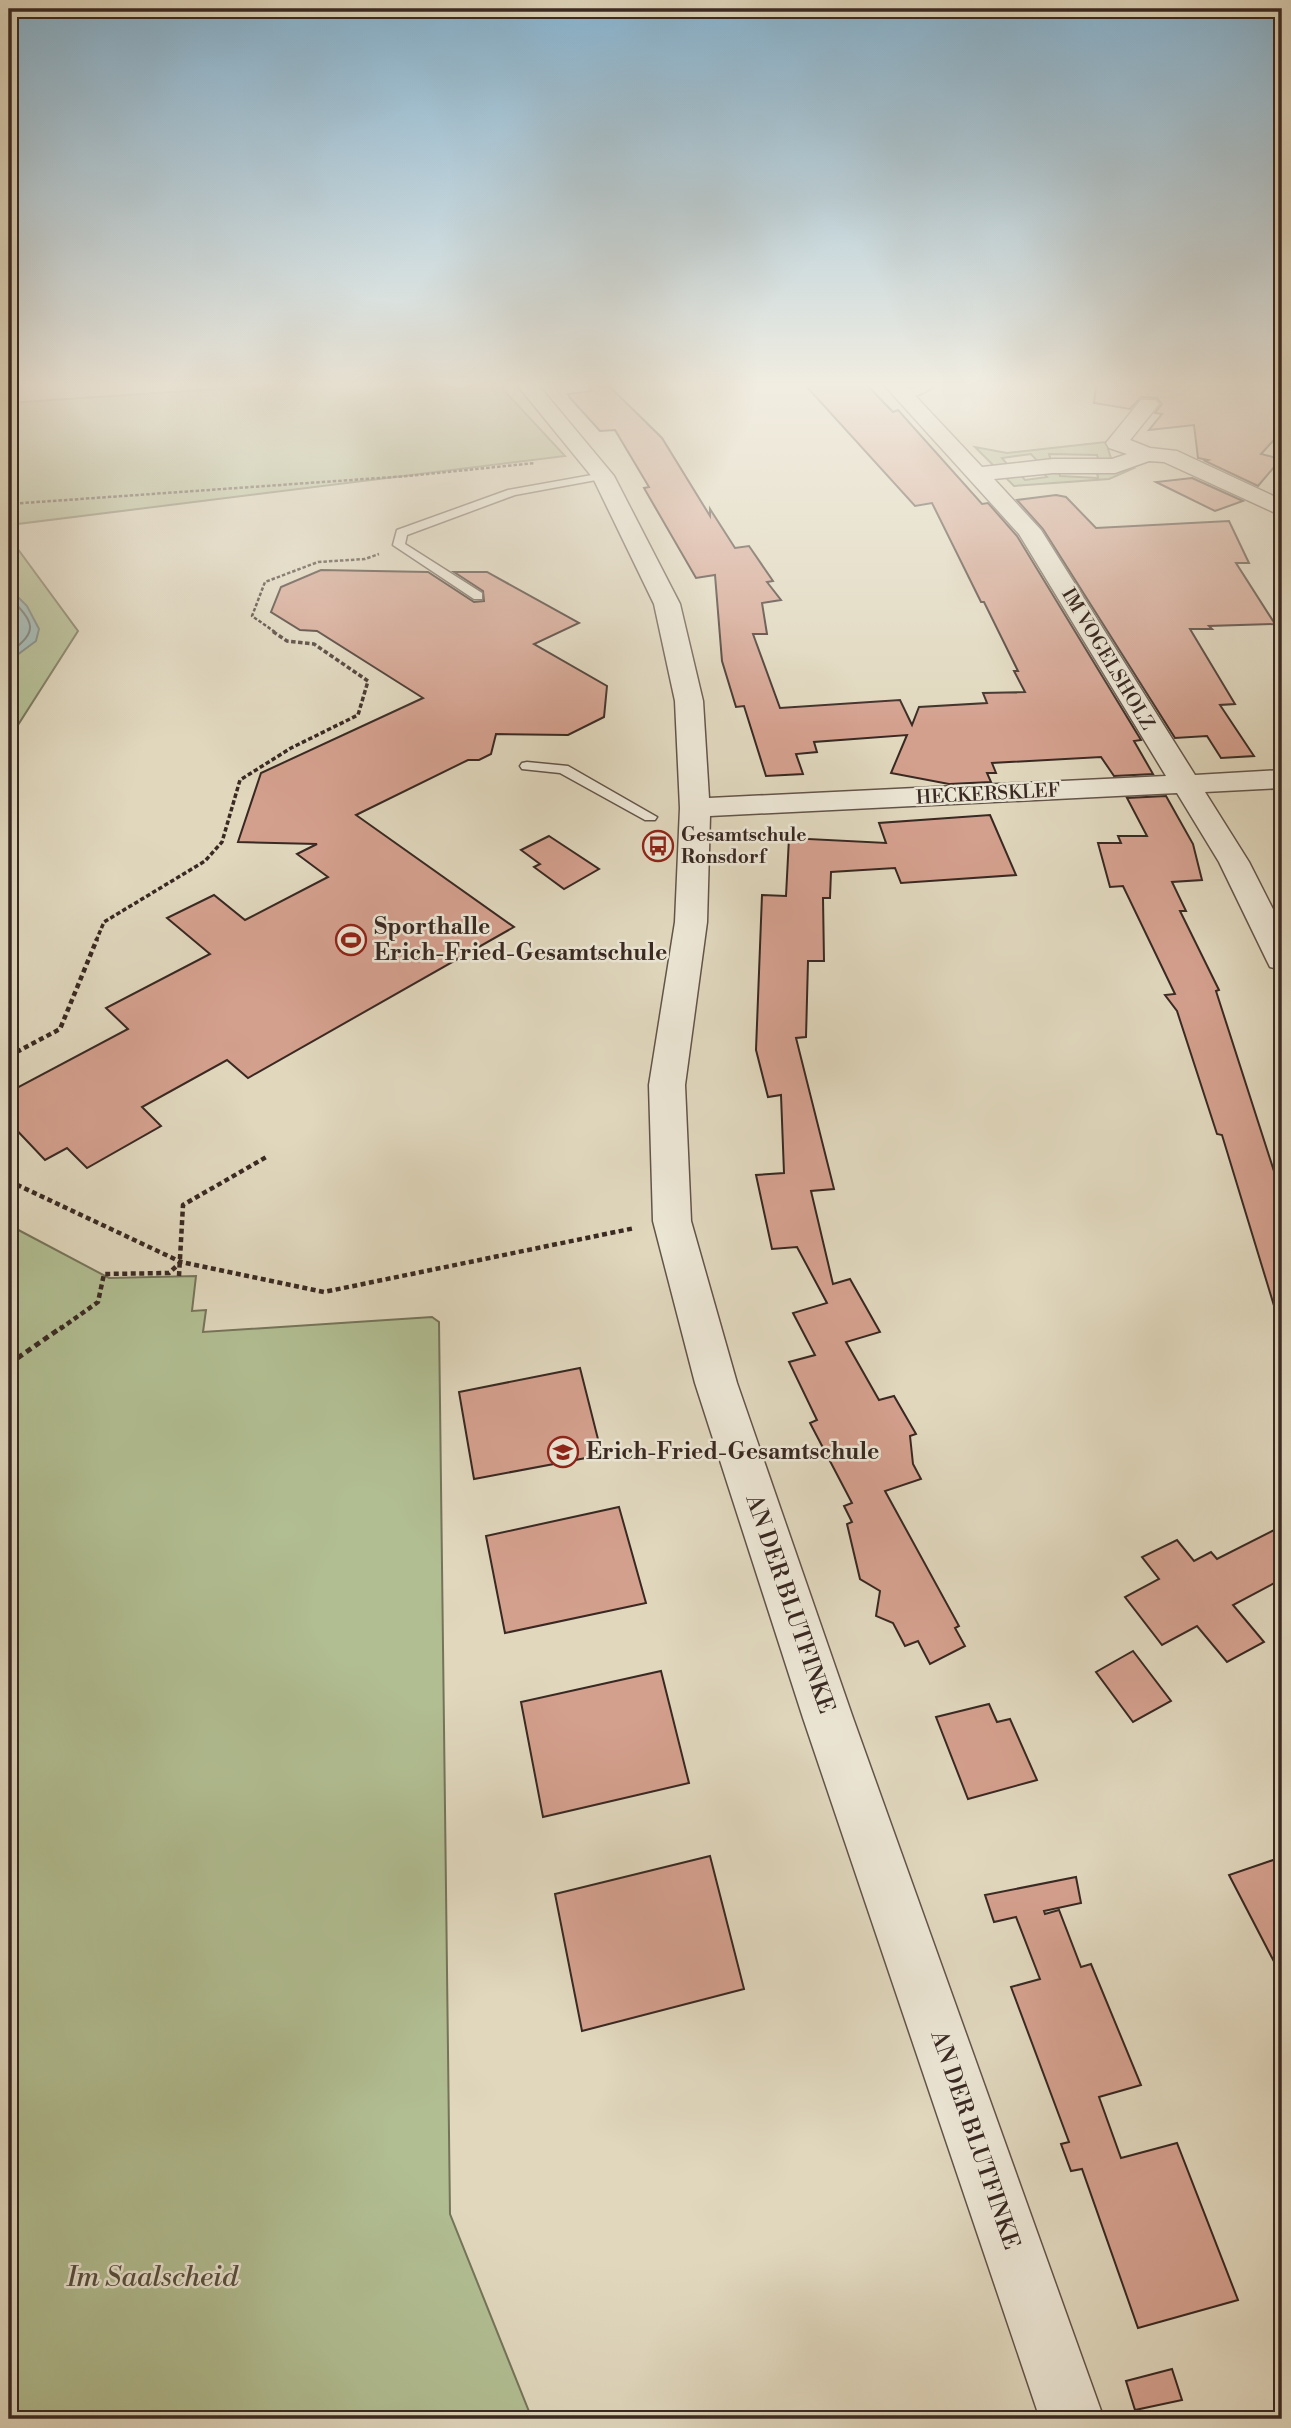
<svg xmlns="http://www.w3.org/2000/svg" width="1291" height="2428" font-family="'Libre Bodoni',serif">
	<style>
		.green { fill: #b1be92; stroke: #75745a; stroke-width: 2 }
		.water { fill: #95b8b8; stroke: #707f7c; stroke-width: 2 }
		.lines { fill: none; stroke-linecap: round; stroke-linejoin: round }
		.shore { stroke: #67706d; stroke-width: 2 }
		.building { fill: #d4a08e; stroke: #392922; stroke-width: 2 }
		.service-casing { stroke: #635449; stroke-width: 3 }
		.minor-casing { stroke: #635449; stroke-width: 3 }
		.path-far3 { stroke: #392922; stroke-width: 2.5; stroke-dasharray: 3.5 2; stroke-linecap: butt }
		.path-far2 { stroke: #392922; stroke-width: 3.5; stroke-dasharray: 4.5 2.5; stroke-linecap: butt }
		.path-far1 { stroke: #392922; stroke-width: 4.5; stroke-dasharray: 5 3.5; stroke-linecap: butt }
		.path { stroke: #392922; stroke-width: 5; stroke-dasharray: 6 4.5; stroke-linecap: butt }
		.service { fill: #ebe5d4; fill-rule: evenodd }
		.minor { fill: #ebe5d4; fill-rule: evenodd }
		.labels { text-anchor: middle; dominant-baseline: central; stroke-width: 5; stroke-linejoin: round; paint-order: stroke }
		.far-street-label { font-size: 19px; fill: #392922; stroke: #ebe5d4 }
		.far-poi-label { font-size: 19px; font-weight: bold; fill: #392922; stroke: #ebe5d4; text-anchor: start }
		.poi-label { font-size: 23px; font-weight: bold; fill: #392922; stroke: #ebe5d4; text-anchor: start }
		.street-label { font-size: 23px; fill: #392922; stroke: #ebe5d4 }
		.near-park-label { font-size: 28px; font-style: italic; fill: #574e3e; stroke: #ebe5d4 }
	</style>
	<rect width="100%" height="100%" fill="#e0d7bd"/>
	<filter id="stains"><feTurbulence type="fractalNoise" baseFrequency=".00286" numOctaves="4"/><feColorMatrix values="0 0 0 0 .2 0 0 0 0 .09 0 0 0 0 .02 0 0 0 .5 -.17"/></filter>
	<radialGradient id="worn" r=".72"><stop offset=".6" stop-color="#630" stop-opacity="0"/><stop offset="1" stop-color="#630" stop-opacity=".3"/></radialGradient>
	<!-- green -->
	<g class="green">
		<polygon points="259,386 500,386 565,456 9,525 9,403"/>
		<polygon points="1109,439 1108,449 1112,461 1100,465 1097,455 1049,454 1052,464 1041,465 1031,454 1002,458 1011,469 998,470 975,447 1007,453 1106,442"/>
		<polygon points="1123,464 1134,468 1109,479 1014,486 1000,472 1016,470 1025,480 1047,477 1037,466 1057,466 1060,476 1098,478 1096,466"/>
		<polygon points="9,537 78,631 9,739"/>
		<polygon points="9,1225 109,1278 196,1276 192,1311 206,1310 203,1332 432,1317 439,1322 450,2214 532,2419 9,2419"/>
	</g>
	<!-- water -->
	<polygon class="water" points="9,588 27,606 39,629 36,641 9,661"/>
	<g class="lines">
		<!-- shore -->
		<path class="shore" d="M 9,597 C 35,623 39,631 9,653"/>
	</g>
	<!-- building -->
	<g class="building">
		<polygon points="589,386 609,386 662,438 710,516 710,509 735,548 749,546 773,581 767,582 781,600 762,603 767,634 753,634 780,708 900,700 912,725 919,707 987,703 983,693 1025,692 1014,671 1018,671 984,602 981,602 932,503 915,506 806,386 868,386 893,412 898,410 982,504 988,503 1017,536 1141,740 1134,741 1153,774 1114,776 1101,757 992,763 996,773 987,773 991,782 949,784 891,773 907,735 814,742 817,752 796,754 803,774 766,776 744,706 736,707 722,661 715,575 696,578 644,488 649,487 615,430 600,431 570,398 568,394 592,391"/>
		<polygon points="1096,386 1257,386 1282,389 1282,431 1261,454 1281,459 1258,486 1205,461 1208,460 1198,458 1194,425 1149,430 1162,414 1155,413 1162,404 1157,398 1141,397 1130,409 1094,403"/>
		<polygon points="1192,478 1243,501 1215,511 1156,482"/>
		<polygon points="1056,495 1066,497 1096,528 1229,521 1249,563 1236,563 1275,624 1209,626 1212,629 1190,629 1235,704 1220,705 1254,756 1221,758 1207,736 1175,738 1043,529 1017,500"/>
		<polygon points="321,570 428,572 474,602 484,601 483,591 454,572 487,572 579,623 534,644 607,686 604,717 568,735 496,734 491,754 479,760 468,760 356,815 514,927 248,1078 227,1060 142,1107 161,1126 87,1168 67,1148 45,1160 9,1122 9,1092 128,1029 106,1008 210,954 167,918 214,895 245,920 328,877 297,854 317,844 238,842 261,773 423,698 317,631 300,630 271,612 281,587"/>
		<polygon points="1166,796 1193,844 1202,880 1172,882 1186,911 1180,911 1219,990 1216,991 1282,1196 1282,1308 1275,1309 1222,1135 1217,1134 1177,1011 1165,995 1175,994 1123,886 1110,887 1098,843 1121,843 1118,836 1147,836 1127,798"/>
		<polygon points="990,815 1016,875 901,883 895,868 831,872 830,898 823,898 824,961 808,961 806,1037 796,1038 834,1189 811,1191 833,1284 850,1279 880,1332 846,1342 879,1400 894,1396 916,1434 910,1436 913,1464 921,1479 885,1491 959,1626 955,1628 965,1646 930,1664 918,1641 905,1646 893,1623 876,1616 880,1591 860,1579 847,1524 852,1522 844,1506 852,1503 810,1423 817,1420 789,1362 815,1355 793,1313 827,1303 797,1247 772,1249 756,1175 784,1173 781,1095 768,1097 756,1050 762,895 786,896 789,838 886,843 879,823"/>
		<polygon points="549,836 599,869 564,889 534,867 540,864 521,850"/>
		<polygon points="580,1368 602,1455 474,1479 459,1392"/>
		<polygon points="619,1507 646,1603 505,1633 486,1536"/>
		<polygon points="1282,1526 1282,1579 1233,1605 1264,1642 1227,1662 1197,1626 1162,1645 1125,1597 1159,1579 1142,1557 1177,1540 1194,1561 1211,1552 1217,1559"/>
		<polygon points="1133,1651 1171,1701 1133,1722 1096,1672"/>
		<polygon points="661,1671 689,1783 543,1817 521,1702"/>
		<polygon points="989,1704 997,1722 1010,1719 1037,1780 968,1799 936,1717"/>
		<polygon points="710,1856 744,1989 582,2031 555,1894"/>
		<polygon points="1282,1857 1282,1977 1229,1875"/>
		<polygon points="1076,1877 1081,1903 1044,1911 1045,1914 1059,1910 1081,1967 1091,1964 1141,2085 1099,2097 1121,2158 1177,2143 1238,2300 1138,2328 1082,2169 1071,2171 1061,2144 1069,2142 1011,1987 1040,1979 1016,1917 994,1922 985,1895"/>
		<polygon points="1172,2369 1182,2400 1135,2410 1126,2381"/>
	</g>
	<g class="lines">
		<!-- service casing -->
		<g class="service-casing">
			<g id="service">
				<path d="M 921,386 L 934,386 C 924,394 908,401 897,394 Z"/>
				<polygon points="603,473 607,474 607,478 515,495 407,535 405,544 482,593 482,599 474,599 393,545 397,530 508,490"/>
				<polygon points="527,762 568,766 657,817 655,820 645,820 560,773 522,769 520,766 522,763"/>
			</g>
		</g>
		<!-- minor casing -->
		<g class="minor-casing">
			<polygon id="minor" points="518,386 539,386 614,476 680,604 703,701 709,798 1166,776 1019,534 885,386 906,386 982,467 1053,459 1112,459 1127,454 1109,448 1106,443 1141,400 1155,400 1159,404 1130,440 1150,448 1177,451 1282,500 1282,516 1164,462 1149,461 1115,473 1053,473 994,479 1041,530 1195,775 1282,770 1282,788 1205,792 1249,862 1282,927 1282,970 1270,967 1266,959 1219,862 1177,793 710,816 707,922 685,1085 691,1221 737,1383 853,1718 1104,2419 1040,2419 803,1718 695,1383 653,1221 649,1085 675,922 680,808 675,701 654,604 593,478"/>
		</g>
		<!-- path-far3 -->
		<g class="path-far3">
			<polyline points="9,504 408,476 535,463"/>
			<polyline points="275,632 252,616 265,582 318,562 365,559 379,554"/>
		</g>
		<!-- path-far2 -->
		<polyline class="path-far2" points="96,941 104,922 205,861 222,842 240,780 291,748 358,715 368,681 314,644 287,641 272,631"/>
		<!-- path-far1 -->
		<g class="path-far1">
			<polyline points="9,1056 60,1029 97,939"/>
			<polyline points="9,1181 181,1262"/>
			<polyline points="179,1276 183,1205 268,1156"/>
			<polyline points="60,1329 98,1302 104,1274 169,1273 181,1262 324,1292 635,1228"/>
		</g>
		<!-- path -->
		<polyline class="path" points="9,1364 62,1327"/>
		<!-- service -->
		<use href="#service" class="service"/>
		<!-- minor -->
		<use href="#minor" class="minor"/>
	</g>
	<!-- sky -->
	<linearGradient id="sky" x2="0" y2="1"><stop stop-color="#87b6d5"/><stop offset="0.53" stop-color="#f1ede1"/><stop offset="1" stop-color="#f1ede1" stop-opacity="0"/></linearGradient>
	<rect width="1291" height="726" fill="url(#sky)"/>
	<!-- icons -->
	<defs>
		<g id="bus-ring" transform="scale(1.575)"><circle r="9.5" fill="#ebe5d4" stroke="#8f2418" stroke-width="1.5"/><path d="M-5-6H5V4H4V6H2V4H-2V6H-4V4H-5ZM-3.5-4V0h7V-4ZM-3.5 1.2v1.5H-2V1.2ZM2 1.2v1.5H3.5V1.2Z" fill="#8f2418"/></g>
		<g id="stadium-ring" transform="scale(1.575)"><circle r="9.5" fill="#ebe5d4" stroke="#8f2418" stroke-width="1.5"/><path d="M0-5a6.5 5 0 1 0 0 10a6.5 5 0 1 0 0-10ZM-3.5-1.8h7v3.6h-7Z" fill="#8f2418"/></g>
		<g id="school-ring" transform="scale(1.575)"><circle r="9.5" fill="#ebe5d4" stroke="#8f2418" stroke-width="1.5"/><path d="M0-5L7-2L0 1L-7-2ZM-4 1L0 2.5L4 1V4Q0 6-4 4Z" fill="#8f2418"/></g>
	</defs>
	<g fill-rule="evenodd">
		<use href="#bus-ring" x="658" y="846"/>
		<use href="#stadium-ring" x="351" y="940"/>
		<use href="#school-ring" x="563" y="1452"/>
	</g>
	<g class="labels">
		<!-- far-street labels -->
		<g class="far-street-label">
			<text transform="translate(1108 659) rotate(59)">IM VOGELSHOLZ</text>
			<text transform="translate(988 794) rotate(-3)">HECKERSKLEF</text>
		</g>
		<!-- far-poi labels -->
		<g class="far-poi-label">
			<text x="681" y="835">Gesamtschule<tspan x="681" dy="22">Ronsdorf</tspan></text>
		</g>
		<!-- poi labels -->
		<g class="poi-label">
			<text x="374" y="927">Sporthalle<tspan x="374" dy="26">Erich-Fried-Gesamtschule</tspan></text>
			<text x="586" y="1452">Erich-Fried-Gesamtschule</text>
		</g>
		<!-- street labels -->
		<g class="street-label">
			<text transform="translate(790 1604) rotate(71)">AN DER BLUTFINKE</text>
			<text transform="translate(975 2140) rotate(71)">AN DER BLUTFINKE</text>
		</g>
		<!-- near-park labels -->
		<g class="near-park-label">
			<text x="152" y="2277">Im Saalscheid</text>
		</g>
	</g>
	<!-- margin -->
	<rect width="1291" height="2428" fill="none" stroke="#e0d7bd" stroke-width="35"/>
	<rect x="10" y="10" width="1270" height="2407" fill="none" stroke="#392922" stroke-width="3.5"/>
	<rect x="18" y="18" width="1256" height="2393" fill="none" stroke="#392922" stroke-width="2"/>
	<rect width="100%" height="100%" filter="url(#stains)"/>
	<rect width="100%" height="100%" fill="url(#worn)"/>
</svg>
